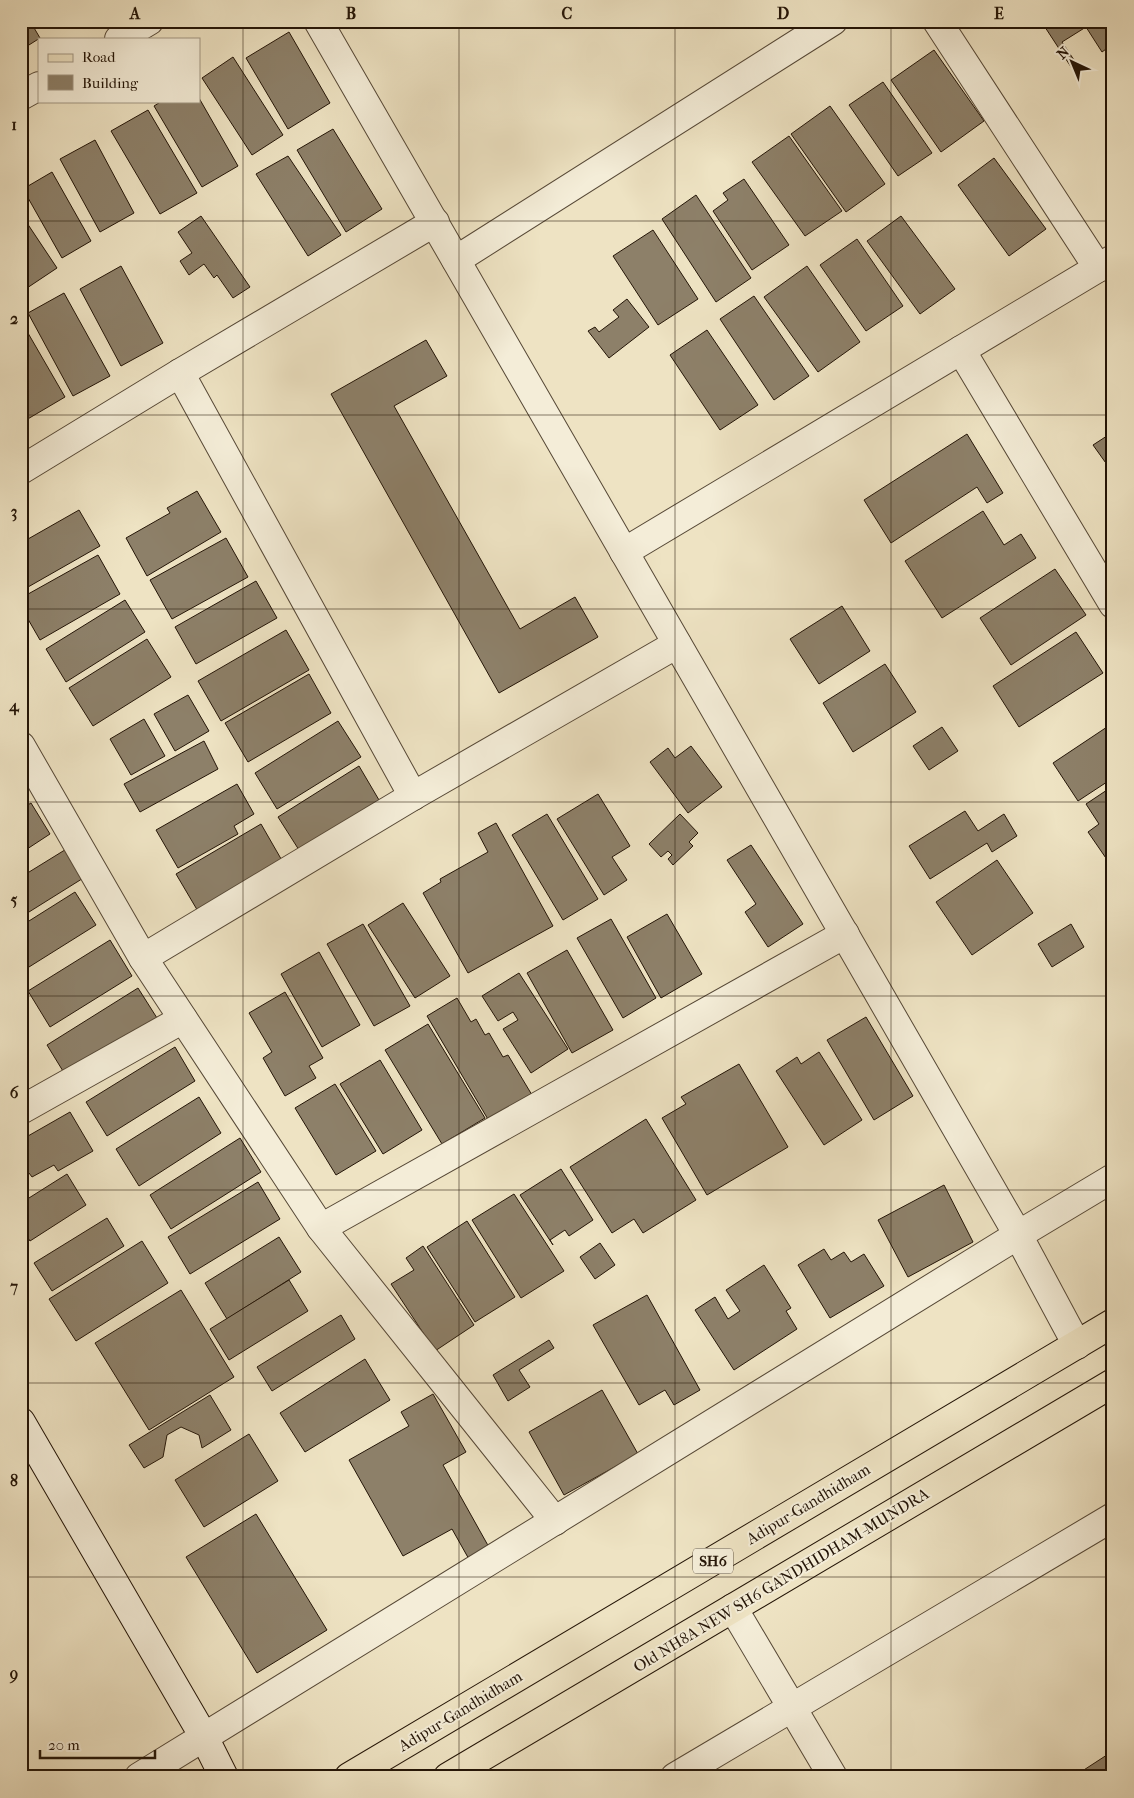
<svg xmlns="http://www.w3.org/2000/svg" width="1134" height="1798" font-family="'IM FELL French Canon',serif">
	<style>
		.building { fill: #8d8069; stroke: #241507 }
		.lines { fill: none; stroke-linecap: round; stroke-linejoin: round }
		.street-casing { stroke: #564836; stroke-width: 30 }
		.secondary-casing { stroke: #241507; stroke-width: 30 }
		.primary-casing { stroke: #241507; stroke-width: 30 }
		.street { stroke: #f4edd8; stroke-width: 28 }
		.secondary { stroke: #f4edd8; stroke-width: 28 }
		.primary { stroke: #eee3c3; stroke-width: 28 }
		.grid { fill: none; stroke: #241507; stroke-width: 1; stroke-opacity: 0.55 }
		.labels { text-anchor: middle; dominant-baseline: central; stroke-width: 4; stroke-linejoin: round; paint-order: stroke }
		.shield { fill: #f4edd8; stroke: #625646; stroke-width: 1 }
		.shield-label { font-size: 15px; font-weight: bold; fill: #241507 }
		.street-label { font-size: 16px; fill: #241507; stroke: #f4edd8 }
		.neatline { fill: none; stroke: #241507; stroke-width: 2 }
		.grid-label { font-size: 16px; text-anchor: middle; font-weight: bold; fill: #241507 }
	</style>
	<rect width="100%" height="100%" fill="#eee3c3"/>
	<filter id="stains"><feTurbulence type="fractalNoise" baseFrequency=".004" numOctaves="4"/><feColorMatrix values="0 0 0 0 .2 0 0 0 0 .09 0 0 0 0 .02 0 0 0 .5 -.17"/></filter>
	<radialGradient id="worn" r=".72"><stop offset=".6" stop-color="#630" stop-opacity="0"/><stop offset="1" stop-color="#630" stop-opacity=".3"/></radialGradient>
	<!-- building -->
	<g class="building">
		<polygon points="21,21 30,21 40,38 21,50"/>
		<polygon points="1041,21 1104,21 1113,34 1113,44 1102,52 1086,27 1062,42 1078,66 1073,70"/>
		<polygon points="289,32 330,103 288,129 246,58"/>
		<polygon points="934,50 984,121 941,152 891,80"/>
		<polygon points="233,57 283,135 252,155 202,78"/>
		<polygon points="883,82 932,153 898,176 849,105"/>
		<polygon points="199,98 238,166 202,187 154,106 162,101 199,101"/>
		<polygon points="830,106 885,184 846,212 791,134"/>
		<polygon points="148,110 197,193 160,214 111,131"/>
		<polygon points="333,129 382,209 346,232 297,150"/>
		<polygon points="789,136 842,211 805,236 752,162"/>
		<polygon points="95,140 134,213 100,232 60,159"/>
		<polygon points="288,156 341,235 308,256 256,174"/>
		<polygon points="994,158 1046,229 1009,256 958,185"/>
		<polygon points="52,172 91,241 62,258 23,189"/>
		<polygon points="744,179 789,245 752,270 713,211 728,200 723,193"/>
		<polygon points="696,195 751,278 716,302 662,219"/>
		<polygon points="21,214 57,268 21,292"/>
		<polygon points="201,216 250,287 233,298 217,275 214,278 204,264 189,275 180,261 192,253 178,232"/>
		<polygon points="901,216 955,289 920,314 867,241"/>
		<polygon points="653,230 698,299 658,325 613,256"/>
		<polygon points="857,239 903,306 866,331 820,265"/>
		<polygon points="121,266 163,343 121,366 80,289"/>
		<polygon points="807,266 860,342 818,372 764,297"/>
		<polygon points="64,293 110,376 73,396 28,313"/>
		<polygon points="754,296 809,376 774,400 720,319"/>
		<polygon points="627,299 649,327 609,358 588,331 595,327 599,332 619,317 613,310"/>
		<polygon points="21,321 65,397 26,420 21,412"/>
		<polygon points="707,330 758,405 720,430 670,355"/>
		<polygon points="426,340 447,376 394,406 520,629 575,597 598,637 499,693 331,394"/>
		<polygon points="1113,432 1113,473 1093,445"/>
		<polygon points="967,434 1003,493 987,503 977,487 891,543 864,500"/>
		<polygon points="197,491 221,532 147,576 126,538 170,513 167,508"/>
		<polygon points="79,510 100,546 21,591 21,543"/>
		<polygon points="983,511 1004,545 1021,534 1036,558 942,618 905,561"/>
		<polygon points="226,538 248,577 172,619 150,580"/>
		<polygon points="98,555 120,594 40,640 21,607 21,598"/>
		<polygon points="1055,569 1086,615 1011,665 980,618"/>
		<polygon points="256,581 277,618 196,664 175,627"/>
		<polygon points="125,600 145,632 66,682 46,649"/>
		<polygon points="842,606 870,651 819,684 790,639"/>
		<polygon points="286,630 309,670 221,721 198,681"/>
		<polygon points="1076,632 1103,673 1019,727 993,686"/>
		<polygon points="147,639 171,677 93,726 69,688"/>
		<polygon points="885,664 916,712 853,752 823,703"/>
		<polygon points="309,674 331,713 248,762 225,723"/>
		<polygon points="188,695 209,731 175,751 154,714"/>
		<polygon points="144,719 165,756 131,775 110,739"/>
		<polygon points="338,721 361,757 277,809 255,773"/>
		<polygon points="1113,723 1113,778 1078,801 1053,763"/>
		<polygon points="942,727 958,751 929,770 913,746"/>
		<polygon points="204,741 218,769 140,812 124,784"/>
		<polygon points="691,746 722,787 688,813 650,762 668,748 675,758"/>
		<polygon points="359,766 379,800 299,850 278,817"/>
		<polygon points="21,780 28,791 21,796"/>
		<polygon points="237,784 254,814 234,826 238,834 178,868 156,830"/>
		<polygon points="1113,786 1113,862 1110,864 1088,832 1099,824 1086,804"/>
		<polygon points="598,794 630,846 612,857 627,880 604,895 557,819"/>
		<polygon points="31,803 50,834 21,853 21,809"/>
		<polygon points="965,811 978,831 1004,814 1017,836 992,852 987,843 930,879 909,846"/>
		<polygon points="547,814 598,899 563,920 512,835"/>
		<polygon points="680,814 698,833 689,842 693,846 673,865 668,859 672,855 668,851 661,857 649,844"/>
		<polygon points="496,823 553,926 468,973 423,893 441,882 440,879 488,852 478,833"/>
		<polygon points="261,824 284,864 199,913 176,874"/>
		<polygon points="751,845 803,924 768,947 745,912 756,904 727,860"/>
		<polygon points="68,848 85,877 21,917 21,877"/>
		<polygon points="997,860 1033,913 972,955 936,902"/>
		<polygon points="75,892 96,925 21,972 21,926"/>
		<polygon points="403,903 450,976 415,998 368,925"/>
		<polygon points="667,914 702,974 661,998 627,937"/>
		<polygon points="611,919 656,998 623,1018 577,938"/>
		<polygon points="363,924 410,1006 374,1026 327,944"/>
		<polygon points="1071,924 1084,947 1052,967 1038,944"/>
		<polygon points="110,940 132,976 50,1027 28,991"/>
		<polygon points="567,950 613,1030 572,1053 527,973"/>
		<polygon points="319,952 360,1025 322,1047 281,974"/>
		<polygon points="519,973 568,1049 531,1073 503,1029 518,1020 513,1012 498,1021 482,996"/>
		<polygon points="138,988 157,1018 66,1076 47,1045"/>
		<polygon points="285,992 323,1058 309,1066 316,1078 285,1096 263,1058 272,1052 249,1013"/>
		<polygon points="457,998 471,1022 476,1019 485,1035 489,1033 503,1057 508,1055 532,1095 489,1121 427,1016"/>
		<polygon points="866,1017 913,1096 874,1120 827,1040"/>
		<polygon points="428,1024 485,1118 442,1144 385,1050"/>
		<polygon points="21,1028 28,1039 21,1043"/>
		<polygon points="175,1047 195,1081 107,1136 86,1102"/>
		<polygon points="819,1052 862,1120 824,1145 776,1071 797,1057 801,1064"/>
		<polygon points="380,1060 422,1130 383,1154 340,1084"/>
		<polygon points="739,1064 788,1147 707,1195 662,1118 686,1104 681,1097"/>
		<polygon points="335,1084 376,1151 336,1175 295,1108"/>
		<polygon points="199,1097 221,1133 139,1186 116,1149"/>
		<polygon points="70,1112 93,1151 58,1171 54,1165 32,1177 29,1173 21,1177 21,1140"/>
		<polygon points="646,1119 696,1200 643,1233 634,1219 612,1233 570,1167"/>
		<polygon points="240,1138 261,1172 171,1229 150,1195"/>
		<polygon points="561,1169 593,1220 569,1236 565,1230 550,1240 553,1245 520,1195"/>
		<polygon points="67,1174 86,1205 30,1241 21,1227 21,1203"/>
		<polygon points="258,1182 280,1219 190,1274 168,1237"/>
		<polygon points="944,1185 973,1242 908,1277 878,1220"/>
		<polygon points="514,1194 564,1271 521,1298 472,1220"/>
		<polygon points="107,1218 124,1246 52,1291 34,1263"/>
		<polygon points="467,1221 515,1297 475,1322 427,1247"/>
		<polygon points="279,1237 301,1272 227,1319 205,1283"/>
		<polygon points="142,1241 168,1283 76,1341 49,1299"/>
		<polygon points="600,1243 615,1265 595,1279 580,1257"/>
		<polygon points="423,1246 474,1325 435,1351 391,1284 414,1270 406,1258"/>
		<polygon points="824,1249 831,1260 844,1252 851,1262 864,1254 884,1286 830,1318 798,1265"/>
		<polygon points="764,1265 791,1308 786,1311 797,1329 734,1370 695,1310 715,1297 728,1319 740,1311 726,1290"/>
		<polygon points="289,1280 308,1311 229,1360 210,1329"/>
		<polygon points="181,1290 234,1377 149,1430 95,1343"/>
		<polygon points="647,1295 700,1390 674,1405 665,1390 639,1405 593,1325"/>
		<polygon points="341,1315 355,1339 272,1391 257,1367"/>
		<polygon points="549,1340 554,1348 519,1370 530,1387 508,1401 493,1375"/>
		<polygon points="365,1359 390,1400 305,1452 280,1413"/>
		<polygon points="602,1390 638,1454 564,1495 529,1432"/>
		<polygon points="433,1394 466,1452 443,1465 490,1549 470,1561 452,1529 403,1556 349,1460 409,1426 401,1412"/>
		<polygon points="210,1395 231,1430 202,1448 199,1435 181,1427 167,1435 163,1457 144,1468 129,1445"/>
		<polygon points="249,1434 278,1481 204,1527 175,1480"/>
		<polygon points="256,1514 327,1630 257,1673 186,1557"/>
		<polygon points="1113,1751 1113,1777 1073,1777"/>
	</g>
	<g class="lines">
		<!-- street casing -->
		<g class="street-casing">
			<g id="street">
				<polyline points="318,21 1018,1235 1077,1345"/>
				<polyline points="937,21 1098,268"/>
				<polyline points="119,39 149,21"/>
				<polyline points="21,96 39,86"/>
				<polyline points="456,260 833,21"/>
				<polyline points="961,350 1113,604"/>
				<polyline points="180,373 413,796"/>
				<polyline points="21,470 180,373 435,222"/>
				<polyline points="624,552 1113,259"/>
				<polyline points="21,746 143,958 321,1228 555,1521"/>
				<polyline points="143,958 413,796 677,644"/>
				<polyline points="21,1110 183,1019"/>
				<polyline points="321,1228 845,934"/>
				<polyline points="733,1608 833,1777"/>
				<polyline points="139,1777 1018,1235 1113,1178"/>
				<polyline points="675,1777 1113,1517"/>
			</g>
		</g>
		<!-- secondary casing -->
		<g class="secondary-casing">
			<polyline id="secondary" points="21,1422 204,1737 224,1777"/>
		</g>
		<!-- primary casing -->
		<g class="primary-casing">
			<g id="primary">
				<polyline points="349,1777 1113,1323"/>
				<polyline points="448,1777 1113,1383"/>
			</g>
		</g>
		<!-- street -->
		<use href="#street" class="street"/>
		<!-- secondary -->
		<use href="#secondary" class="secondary"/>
		<!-- primary -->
		<use href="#primary" class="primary"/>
	</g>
	<!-- grid -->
	<path class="grid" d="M 243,21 L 243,1777M 459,21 L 459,1777M 675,21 L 675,1777M 891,21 L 891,1777M 21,221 L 1113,221M 21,415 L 1113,415M 21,609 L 1113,609M 21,802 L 1113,802M 21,996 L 1113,996M 21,1190 L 1113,1190M 21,1383 L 1113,1383M 21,1577 L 1113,1577"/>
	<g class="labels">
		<!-- shield labels -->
		<rect class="shield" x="693" y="1548.5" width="40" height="25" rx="4"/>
		<g class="shield-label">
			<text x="713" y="1561">SH6</text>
		</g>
		<!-- street labels -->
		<g class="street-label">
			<text transform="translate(808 1504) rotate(-31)">Adipur-Gandhidham</text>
			<text transform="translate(781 1580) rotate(-31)">Old NH8A NEW SH6 GANDHIDHAM-MUNDRA</text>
			<text transform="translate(460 1711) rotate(-31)">Adipur-Gandhidham</text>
		</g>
	</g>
	<!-- margin -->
	<rect width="1134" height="1798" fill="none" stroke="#eee3c3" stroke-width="55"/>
	<!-- legend -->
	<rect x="38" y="38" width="162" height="65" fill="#f4edd8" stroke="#a19784"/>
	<rect x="48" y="54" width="25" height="8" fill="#eee3c3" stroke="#a19784"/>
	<text x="82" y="62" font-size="15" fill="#241507">Road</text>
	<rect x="48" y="75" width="25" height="15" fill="#8d8069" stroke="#a19784"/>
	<text x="82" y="88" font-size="15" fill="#241507">Building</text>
	<!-- north arrow -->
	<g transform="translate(1072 62) rotate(316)" stroke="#f4edd8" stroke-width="4" paint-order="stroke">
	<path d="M0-4L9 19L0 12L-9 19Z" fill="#241507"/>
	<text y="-8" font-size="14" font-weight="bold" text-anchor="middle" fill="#241507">N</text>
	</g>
	<!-- scale -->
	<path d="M40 1750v8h115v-8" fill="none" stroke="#241507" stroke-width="2.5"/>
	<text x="48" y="1750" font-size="15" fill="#241507" stroke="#f4edd8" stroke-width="4" paint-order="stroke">20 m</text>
	<rect x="28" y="28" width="1078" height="1742" class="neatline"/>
	<g class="grid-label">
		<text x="135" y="19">A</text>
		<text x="351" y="19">B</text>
		<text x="567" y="19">C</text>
		<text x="783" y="19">D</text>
		<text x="999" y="19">E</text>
		<text x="14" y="130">1</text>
		<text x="14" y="324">2</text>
		<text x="14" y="517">3</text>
		<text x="14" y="711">4</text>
		<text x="14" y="905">5</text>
		<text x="14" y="1098">6</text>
		<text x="14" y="1292">7</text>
		<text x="14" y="1486">8</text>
		<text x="14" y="1679">9</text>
	</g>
	<rect width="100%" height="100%" filter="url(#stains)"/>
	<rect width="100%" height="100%" fill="url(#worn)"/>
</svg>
